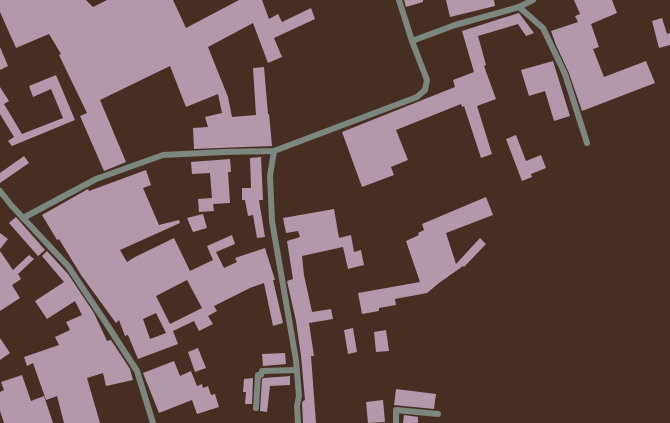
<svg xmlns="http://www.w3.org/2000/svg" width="670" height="423" font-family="'Varela Round',sans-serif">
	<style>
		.building { fill: #b398ab; fill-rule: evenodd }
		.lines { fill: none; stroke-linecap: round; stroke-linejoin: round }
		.street { stroke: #7b877f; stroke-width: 6 }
	</style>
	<rect width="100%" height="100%" fill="#462f22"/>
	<!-- building -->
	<g class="building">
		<polygon points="0,0 86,0 93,7 107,0 173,0 186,28 239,0 262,0 269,19 278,14 282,22 311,8 315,19 274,38 282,57 268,63 253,23 208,47 228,97 232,117 256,115 253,68 264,67 268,114 269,114 272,146 194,149 193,128 208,127 205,117 222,113 218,94 186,107 170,66 100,100 126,162 104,171 80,116 87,113 59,55 61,54 49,34 16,48 0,12"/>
		<polygon points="404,0 423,0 423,2 406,7"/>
		<polygon points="446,0 494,0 495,6 450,17"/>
		<polygon points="574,0 612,0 617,13 591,24 599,47 593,49 604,77 646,61 655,83 582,111 569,73 556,45 551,31 578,22 575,16 580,14"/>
		<polygon points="519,13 534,33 526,36 518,24 478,36 486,65 484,66 496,99 477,106 492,154 481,158 464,106 462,107 461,104 396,130 408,160 391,167 394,175 362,187 342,132 455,87 453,80 474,72 462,31"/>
		<polygon points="662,18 667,34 670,33 670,45 659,48 652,21"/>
		<polygon points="0,47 8,66 0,70"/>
		<polygon points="553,61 570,116 554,121 545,91 529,96 521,70"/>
		<polygon points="56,75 75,120 12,146 8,141 14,137 0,114 0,87 9,101 4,104 22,134 63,118 51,89 33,97 29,86"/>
		<polygon points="516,135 526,161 541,155 546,168 531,174 532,177 522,181 506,139"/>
		<polygon points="24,156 29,163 0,183 0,173"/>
		<polygon points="261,157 263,200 259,200 265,237 257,238 253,215 248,216 245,200 242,200 242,188 251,188 250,158"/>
		<polygon points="230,159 231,172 228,172 230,203 213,204 214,211 199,212 198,199 212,198 210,173 192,174 191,162"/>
		<path d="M 146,170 L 151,185 L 143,188 L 159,225 L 179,220 L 180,223 L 120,250 L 127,262 L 135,257 L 174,238 L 190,271 L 213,260 L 207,246 L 232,235 L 235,244 L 216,252 L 224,268 L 237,262 L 235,258 L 265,248 L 275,280 L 273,280 L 283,323 L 273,326 L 264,283 L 250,288 L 214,306 L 217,311 L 208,316 L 213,324 L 199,331 L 194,321 L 173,331 L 178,344 L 138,359 L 128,335 L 125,336 L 119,320 L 116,323 L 81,275 L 59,239 L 57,240 L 42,215 L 88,189 L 89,191 ZM 187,280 L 202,308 L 170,324 L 156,296 ZM 156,313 L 166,333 L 150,339 L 143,319 Z"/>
		<polygon points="486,197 493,215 446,233 456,264 480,238 486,244 464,267 463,266 439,283 427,293 395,299 396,305 379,308 379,311 362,314 358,293 420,282 406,241 419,235 418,233 424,230 422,224"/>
		<polygon points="334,209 339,238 351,235 354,252 361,250 364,265 348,269 343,247 302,256 304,275 312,312 331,309 333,319 309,323 314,356 311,356 316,423 303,423 302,403 303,401 305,400 301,356 296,321 287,281 293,279 287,241 300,237 298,231 286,233 283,218"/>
		<polygon points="203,214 207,228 193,232 187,218"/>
		<polygon points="16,217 45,250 38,256 9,223"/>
		<polygon points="0,233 8,239 0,249"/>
		<polygon points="0,251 13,270 29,255 34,259 18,274 21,279 12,285 20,298 0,311"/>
		<polygon points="47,251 68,274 94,313 107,341 111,340 130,369 133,380 106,386 103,373 87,378 100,423 64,423 57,396 46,400 33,363 27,366 24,357 59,345 55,337 70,330 66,322 82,315 75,301 47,319 35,301 64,282 42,256"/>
		<polygon points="353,328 357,352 348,354 344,330"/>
		<polygon points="386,330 389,351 376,352 374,332"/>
		<polygon points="0,338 10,353 0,360"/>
		<polygon points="198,348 206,368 195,372 188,352"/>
		<polygon points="285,353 286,364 263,366 262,354"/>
		<polygon points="174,361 180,376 191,371 197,386 202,384 203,388 208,386 211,395 215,394 219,407 197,414 192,400 159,413 143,373"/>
		<polygon points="22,375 31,401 44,396 53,423 4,423 0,411 0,392 4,390 1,382"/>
		<polygon points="290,376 290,385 270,386 267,412 260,411 262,379 264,378"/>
		<polygon points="253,378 252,404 245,404 246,392 243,392 244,379"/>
		<polygon points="396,389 436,394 434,409 394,405"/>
		<polygon points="383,400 385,422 368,423 366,402"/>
		<polygon points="404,415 418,417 418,423 403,423"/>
	</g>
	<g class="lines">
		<!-- street -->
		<g class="street">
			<polyline points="519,7 543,28 565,74 587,143"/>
			<polyline points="412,41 455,25 519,7 533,0"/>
			<polyline points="274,151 270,176 272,221 296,360 299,396 297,406 298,423"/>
			<polyline points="0,191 11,205 68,266 108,326 137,371 153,423"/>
			<polyline points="23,218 96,179 163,155 224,152 274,151 417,97 425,90 427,80 412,41 399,0"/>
			<polyline points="256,408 258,375 261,375 262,371 297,370"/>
			<polyline points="396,423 396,410 438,414"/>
		</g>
	</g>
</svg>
